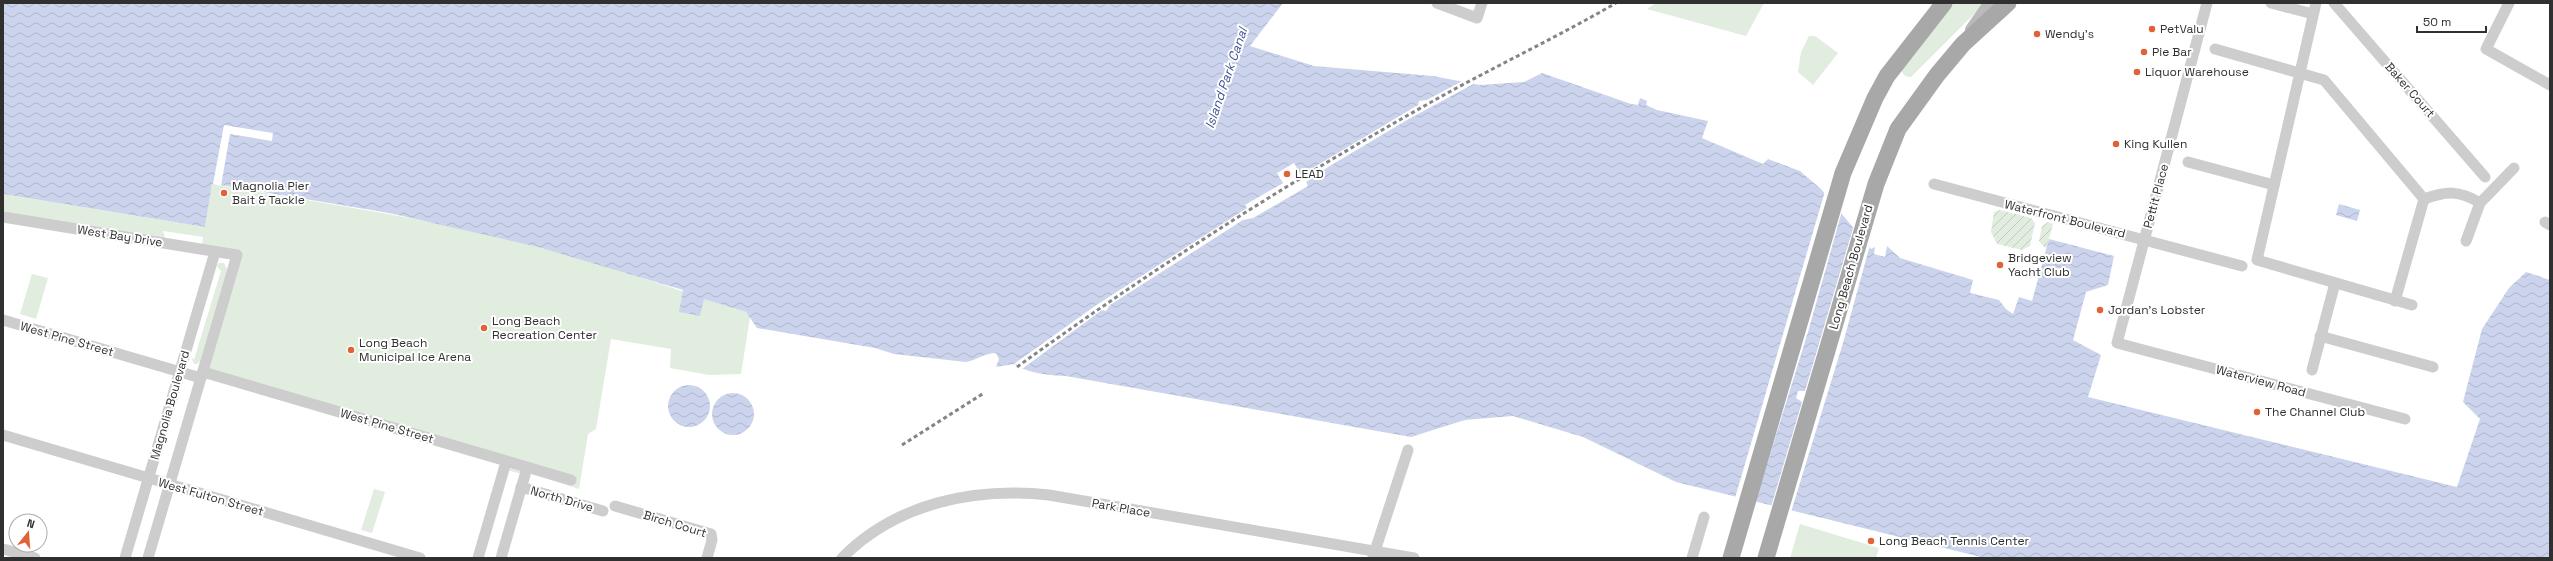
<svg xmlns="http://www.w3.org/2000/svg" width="2553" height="561" font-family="'Space Grotesk',sans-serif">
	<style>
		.green { fill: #e1edde }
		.garden { fill: url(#garden-furrows) }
		.water { fill: url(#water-waves) }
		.pier { fill: #fff }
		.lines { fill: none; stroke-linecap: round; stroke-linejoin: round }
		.minor { stroke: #cdcdcd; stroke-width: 11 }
		.secondary { stroke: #bababa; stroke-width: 16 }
		.primary { stroke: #a8a8a8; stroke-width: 17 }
		.rail { stroke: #858585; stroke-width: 3; stroke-dasharray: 4 3; stroke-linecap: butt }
		.poi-dot { fill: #e26237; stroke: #fff; stroke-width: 1.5 }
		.labels { text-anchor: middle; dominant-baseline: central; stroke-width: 4; stroke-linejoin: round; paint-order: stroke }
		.poi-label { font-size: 12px; fill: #303030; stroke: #fff; text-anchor: start }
		.street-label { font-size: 12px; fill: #303030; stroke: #fff }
		.water-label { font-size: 13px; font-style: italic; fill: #3f5691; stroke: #fff }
	</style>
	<defs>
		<pattern id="garden-furrows" width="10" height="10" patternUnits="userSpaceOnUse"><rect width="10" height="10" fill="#e1edde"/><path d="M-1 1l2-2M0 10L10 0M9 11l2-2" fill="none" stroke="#c1ccbf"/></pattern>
		<pattern id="water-waves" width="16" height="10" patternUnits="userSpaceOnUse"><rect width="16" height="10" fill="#cbd4ec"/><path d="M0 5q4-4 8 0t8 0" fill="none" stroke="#afb6cb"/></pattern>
	</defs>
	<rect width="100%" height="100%" fill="#fff"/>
	<!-- green -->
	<g class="green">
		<polygon points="1656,3 1764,3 1746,36 1647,9"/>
		<polygon points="1950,3 1985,3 1911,77 1905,76 1901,71"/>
		<polygon points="1809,36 1815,36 1838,53 1813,85 1798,72 1801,52"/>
		<path d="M 212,184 C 321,203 430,218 538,247 C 608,265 677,290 746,312 L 750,317 L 741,374 L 709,375 L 670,368 L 671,349 L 611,339 L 596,429 L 588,434 L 579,489 L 526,472 L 525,475 L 503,469 L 505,463 L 207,375 L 241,257 L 201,251 L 203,237 L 163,231 L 166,240 L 3,213 L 3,194 L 205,227 Z"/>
		<polygon points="219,263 224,263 227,269 200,361 197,364 194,364 191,357 194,360 221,271 217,266"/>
		<polygon points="32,274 48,278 36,319 20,314"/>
		<polygon points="374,489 385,492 372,533 361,530"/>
		<polygon points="1800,524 1879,548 1876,558 1790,558"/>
	</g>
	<!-- garden -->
	<g class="garden">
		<polygon points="2000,210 2031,218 2035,223 2030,246 2022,250 1997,244 1991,232 1994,212"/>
		<polygon points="2048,222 2053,224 2046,249 2039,241 2042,226"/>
	</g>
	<!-- water -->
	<g class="water">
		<path d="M 3,3 L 1283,3 L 1250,46 L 1314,66 L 1433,76 L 1480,85 L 1524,82 L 1542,73 L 1631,104 L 1638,105 L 1640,98 L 1647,101 L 1646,105 L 1657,110 L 1708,121 L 1702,138 L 1763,164 L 1768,159 L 1800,171 L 1821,189 L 1871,249 L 1875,247 L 1874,254 L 1885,257 L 1887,246 L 1900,258 L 1973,280 L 1970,293 L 1999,300 L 2006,309 L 2013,314 L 2019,297 L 2032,301 L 2049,239 L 2114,256 L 2108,285 L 2086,292 L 2073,340 L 2101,355 L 2088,397 L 2457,487 L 2480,419 L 2463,402 L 2482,329 L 2509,288 L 2526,272 L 2550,280 L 2550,558 L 1985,558 L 1676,482 L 1583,437 L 1513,416 L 1465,420 L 1411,437 L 1066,376 C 1048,375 1030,374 1014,364 L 996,367 L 999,359 L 996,353 C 985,353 977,360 966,362 L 894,354 L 875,348 L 757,328 L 746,312 L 704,299 L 700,316 L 679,312 L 683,290 L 538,247 L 389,213 L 227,186 L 212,184 L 205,227 L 3,194 Z"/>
		<polygon points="2339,204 2360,210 2357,221 2336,215"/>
		<circle cx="689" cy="406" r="21"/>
		<circle cx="733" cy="414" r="21"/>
	</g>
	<!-- pier -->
	<g class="pier">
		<polygon points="1464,80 1477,82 1407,120 1328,167 1306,182 1308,186 1291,196 1253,218 1243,220 1110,305 1106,311 1102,310 1022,369 1014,364 1095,306 1247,208 1245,205 1283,183 1277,173 1294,163 1301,175 1418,105 1419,101 1427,100"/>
		<polygon points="224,125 273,133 272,141 230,134 221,186 213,184"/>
		<polygon points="1825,191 1842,211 1808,332 1755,503 1735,498"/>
		<polygon points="1854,225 1870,245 1843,343 1791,512 1771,507 1802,402 1796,398 1797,395 1798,391 1805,391"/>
	</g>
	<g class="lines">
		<!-- minor -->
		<g class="minor">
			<polyline points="1437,3 1477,18 1482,3"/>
			<polyline points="2207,3 2117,343 2405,419"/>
			<polyline points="2271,3 2313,14"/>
			<polyline points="2316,3 2257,260 2412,305"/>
			<polyline points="2334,3 2485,177"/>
			<polyline points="2509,3 2486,49 2550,85"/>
			<polyline points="2215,49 2324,80 2424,199 2395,301"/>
			<polyline points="2188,162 2274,185"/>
			<polyline points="1934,184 2242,266"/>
			<path d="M 2424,199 C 2447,191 2459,190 2480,203"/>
			<polyline points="3,217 237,255 148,558"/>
			<polyline points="2545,222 2550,225"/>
			<polyline points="2466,241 2480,203 2514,168"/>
			<polyline points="3,320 201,378"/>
			<polyline points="2320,336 2433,367"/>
			<polyline points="2312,370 2335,283"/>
			<polyline points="203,372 571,480"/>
			<polyline points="3,435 420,558"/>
			<polyline points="521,487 603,511"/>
			<polyline points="615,506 711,534 712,540 707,558"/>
			<polyline points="3,549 35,558"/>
			<polyline points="1373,557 1408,450"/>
			<polyline points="125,558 215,252"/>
			<polyline points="478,558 506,462"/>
			<polyline points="501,558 527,468"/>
			<path d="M 842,558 C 896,503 974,487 1049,495 L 1414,558"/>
			<polyline points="1692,558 1704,517"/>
		</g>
		<!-- secondary -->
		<polyline class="secondary" points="1973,30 1992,3"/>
		<!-- primary -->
		<g class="primary">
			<polyline points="1731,558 1843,173 1875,98 1887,76 1944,3"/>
			<polyline points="1766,558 1876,184 1898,129 1937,75 1963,44 2008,3"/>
		</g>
		<!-- rail -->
		<g class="rail">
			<path d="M 1017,367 C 1148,272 1285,184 1426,105 C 1489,69 1554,39 1616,3"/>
			<polyline points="902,445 984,393"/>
		</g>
	</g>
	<!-- markers -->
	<g class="poi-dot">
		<circle cx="2152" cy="29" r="4"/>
		<circle cx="2037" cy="34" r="4"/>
		<circle cx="2144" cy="52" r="4"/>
		<circle cx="2137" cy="72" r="4"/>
		<circle cx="2116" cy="144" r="4"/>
		<circle cx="1287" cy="174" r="4"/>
		<circle cx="224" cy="193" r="4"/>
		<circle cx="2000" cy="265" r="4"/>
		<circle cx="2100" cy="310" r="4"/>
		<circle cx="484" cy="328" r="4"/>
		<circle cx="351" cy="350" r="4"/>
		<circle cx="2257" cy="412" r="4"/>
		<circle cx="1871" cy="541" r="4"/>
	</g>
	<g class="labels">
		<!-- poi labels -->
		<g class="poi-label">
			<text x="2160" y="29">PetValu</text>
			<text x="2045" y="34">Wendy's</text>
			<text x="2152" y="52">Pie Bar</text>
			<text x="2145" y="72">Liquor Warehouse</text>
			<text x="2124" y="144">King Kullen</text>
			<text x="1295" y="174">LEAD</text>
			<text x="232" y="186">Magnolia Pier<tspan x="232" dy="14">Bait &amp; Tackle</tspan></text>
			<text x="2008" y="258">Bridgeview<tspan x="2008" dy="14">Yacht Club</tspan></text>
			<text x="2108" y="310">Jordan's Lobster</text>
			<text x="492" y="321">Long Beach<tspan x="492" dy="14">Recreation Center</tspan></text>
			<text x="359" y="343">Long Beach<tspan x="359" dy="14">Municipal Ice Arena</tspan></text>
			<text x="2265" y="412">The Channel Club</text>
			<text x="1879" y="541">Long Beach Tennis Center</text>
		</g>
		<!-- street labels -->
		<g class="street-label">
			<text transform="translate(2410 90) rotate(49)">Baker Court</text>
			<text transform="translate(2156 196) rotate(-75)">Pettit Place</text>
			<text transform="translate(2065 219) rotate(14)">Waterfront Boulevard</text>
			<text transform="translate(120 236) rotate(9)">West Bay Drive</text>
			<text transform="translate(1851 267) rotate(-74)">Long Beach Boulevard</text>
			<text transform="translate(67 339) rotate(16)">West Pine Street</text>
			<text transform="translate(2261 381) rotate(15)">Waterview Road</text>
			<text transform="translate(170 405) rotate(-74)">Magnolia Boulevard</text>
			<text transform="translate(387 426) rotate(16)">West Pine Street</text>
			<text transform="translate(211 497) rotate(16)">West Fulton Street</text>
			<text transform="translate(562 499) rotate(16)">North Drive</text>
			<text transform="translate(1121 508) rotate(10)">Park Place</text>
			<text transform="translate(675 524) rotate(17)">Birch Court</text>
		</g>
		<!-- water labels -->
		<g class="water-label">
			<text transform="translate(1226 78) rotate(-71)">Island Park Canal</text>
		</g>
	</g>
	<!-- border -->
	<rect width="2553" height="561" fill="none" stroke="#303030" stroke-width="8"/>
	<!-- north arrow -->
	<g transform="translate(28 533) rotate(17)"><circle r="19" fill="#ffffff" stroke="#acacac"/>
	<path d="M0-3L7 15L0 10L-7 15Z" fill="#e26237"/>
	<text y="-6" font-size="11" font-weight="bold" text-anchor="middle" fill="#303030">N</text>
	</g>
	<!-- scale -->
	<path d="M2417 26v6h69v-6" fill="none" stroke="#303030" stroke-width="2"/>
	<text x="2423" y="26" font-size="12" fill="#303030" stroke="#ffffff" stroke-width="3" paint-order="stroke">50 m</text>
</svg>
